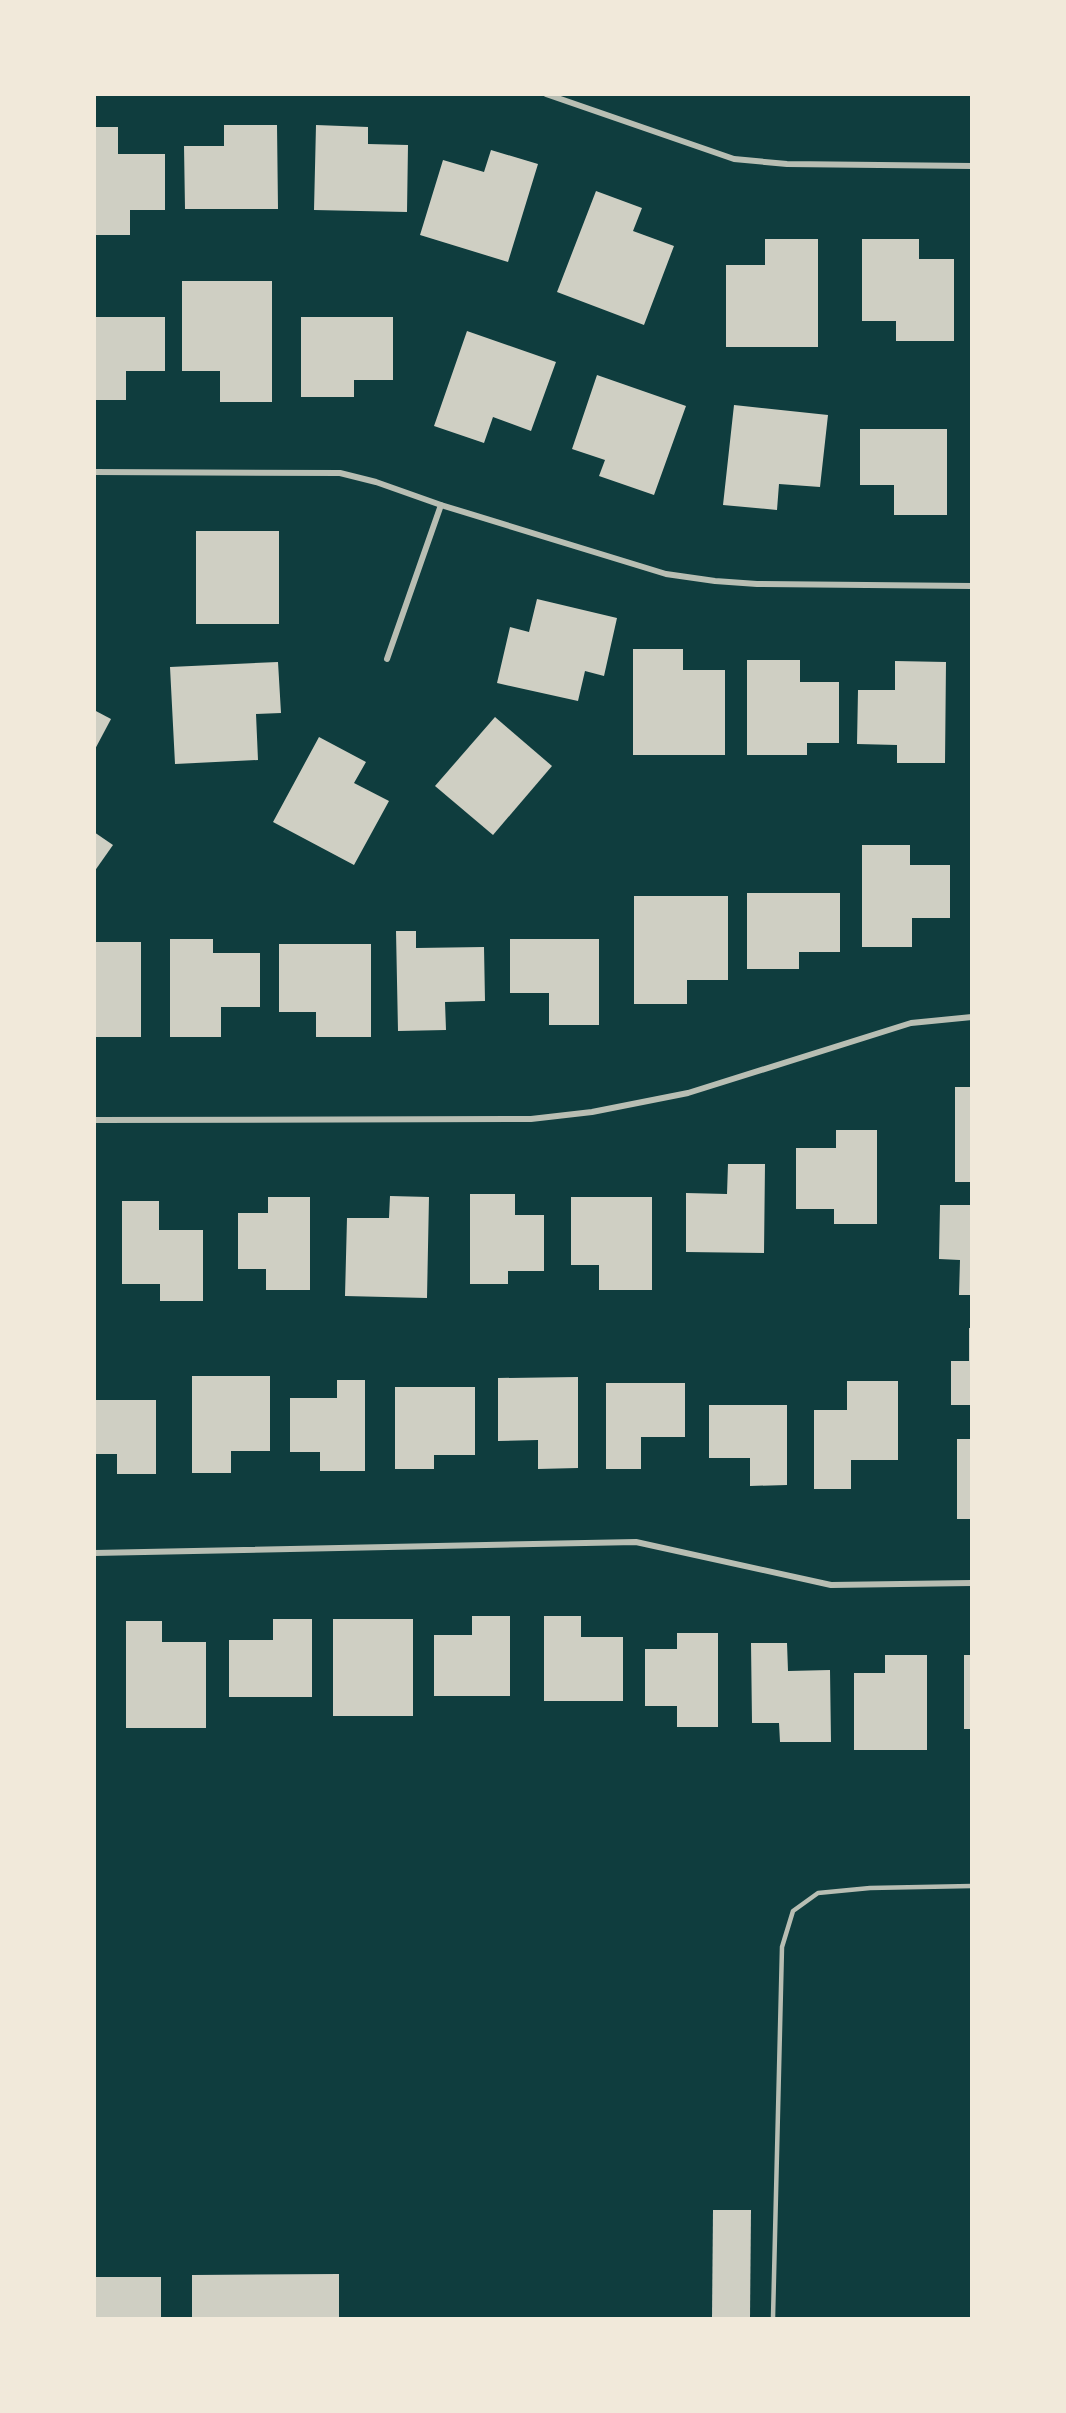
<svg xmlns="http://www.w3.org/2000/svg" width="1066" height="2413" font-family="Roboto,sans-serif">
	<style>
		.building { fill: #cfcfc3 }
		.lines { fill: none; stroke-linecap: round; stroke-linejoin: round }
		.service { stroke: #b8beb3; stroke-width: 4.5 }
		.minor { stroke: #b8beb3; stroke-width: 6 }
	</style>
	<rect width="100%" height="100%" fill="#0f3d3e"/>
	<!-- building -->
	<g class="building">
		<polygon points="224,125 277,125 278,209 185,209 184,146 224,146"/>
		<polygon points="316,125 368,127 368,144 408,145 407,212 314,210"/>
		<polygon points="94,127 118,127 118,154 165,154 165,210 130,210 130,235 94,235"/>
		<polygon points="491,150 538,164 508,262 420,235 443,160 484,172"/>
		<polygon points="596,191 642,208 633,231 674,246 644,325 557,292"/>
		<polygon points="765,239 818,239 818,347 726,347 726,265 765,265"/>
		<polygon points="862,239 919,239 919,259 954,259 954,341 896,341 896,321 862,321"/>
		<polygon points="182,281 272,281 272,402 220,402 220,371 182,371"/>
		<polygon points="94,317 165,317 165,371 126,371 126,400 94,400"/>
		<polygon points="301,317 393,317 393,380 354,380 354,397 301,397"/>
		<polygon points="467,331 556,362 531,431 493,417 484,443 434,426"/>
		<polygon points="597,375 686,406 654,495 599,476 605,460 572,449"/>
		<polygon points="734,405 828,415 820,487 779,484 777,510 723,505"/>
		<polygon points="860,429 947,429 947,515 894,515 894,485 860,485"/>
		<rect x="196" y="531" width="83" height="93"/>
		<polygon points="537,599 617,618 604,676 585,671 578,701 497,683 510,627 529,632"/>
		<polygon points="633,649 683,649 683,670 725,670 725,755 633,755"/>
		<polygon points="747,660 800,660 800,682 839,682 839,743 807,743 807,755 747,755"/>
		<polygon points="895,661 946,662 945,763 897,763 897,745 857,744 858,690 895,690"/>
		<polygon points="278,662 281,713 256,714 258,760 175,764 170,667"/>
		<polygon points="94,710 111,719 94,751"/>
		<polygon points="495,717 552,766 493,835 435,786"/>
		<polygon points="319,737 366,762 354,783 389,801 354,865 273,822"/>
		<polygon points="94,832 113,845 94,872"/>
		<polygon points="862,845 910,845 910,865 950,865 950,918 912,918 912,947 862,947"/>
		<polygon points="747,893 840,893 840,952 799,952 799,969 747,969"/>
		<polygon points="634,896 728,896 728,980 687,980 687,1004 634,1004"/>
		<polygon points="396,931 416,931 416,948 484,947 485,1001 445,1002 446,1030 398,1031"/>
		<polygon points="170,939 213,939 213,953 260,953 260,1007 221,1007 221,1037 170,1037"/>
		<polygon points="510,939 599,939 599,1025 549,1025 549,993 510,993"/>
		<rect x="94" y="942" width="47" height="95"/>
		<polygon points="279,944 371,944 371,1037 316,1037 316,1012 279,1012"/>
		<rect x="955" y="1087" width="17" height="95"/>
		<polygon points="836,1130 877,1130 877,1224 834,1224 834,1209 796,1209 796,1148 836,1148"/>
		<polygon points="728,1164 765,1164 764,1253 686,1252 686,1193 727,1194"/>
		<polygon points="470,1194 515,1194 515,1215 544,1215 544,1271 508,1271 508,1284 470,1284"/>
		<polygon points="390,1196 429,1197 427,1298 345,1296 347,1218 389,1218"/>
		<polygon points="268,1197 310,1197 310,1290 266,1290 266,1269 238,1269 238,1213 268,1213"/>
		<polygon points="571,1197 652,1197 652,1290 599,1290 599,1265 571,1265"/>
		<polygon points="122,1201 159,1201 159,1230 203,1230 203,1301 160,1301 160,1284 122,1284"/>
		<polygon points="940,1205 972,1205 972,1295 959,1295 960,1260 939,1259"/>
		<polygon points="969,1328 972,1328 972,1405 951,1405 951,1361 969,1361"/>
		<polygon points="192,1376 270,1376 270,1451 231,1451 231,1473 192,1473"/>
		<polygon points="578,1377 578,1468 538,1469 538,1440 498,1441 498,1378"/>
		<polygon points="337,1380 365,1380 365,1471 320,1471 320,1452 290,1452 290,1398 337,1398"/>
		<polygon points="847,1381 898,1381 898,1460 851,1460 851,1489 814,1489 814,1410 847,1410"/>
		<polygon points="606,1383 685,1383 685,1437 641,1437 641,1469 606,1469"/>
		<polygon points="395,1387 475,1387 475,1455 434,1455 434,1469 395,1469"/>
		<polygon points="94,1400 156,1400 156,1474 117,1474 117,1454 94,1454"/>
		<polygon points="709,1405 787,1405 787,1485 750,1486 750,1458 709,1458"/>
		<rect x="957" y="1439" width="15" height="80"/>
		<polygon points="472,1616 510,1616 510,1696 434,1696 434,1635 472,1635"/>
		<polygon points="544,1616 581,1616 581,1637 623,1637 623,1701 544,1701"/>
		<polygon points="273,1619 312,1619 312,1697 229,1697 229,1640 273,1640"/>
		<rect x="333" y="1619" width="80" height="97"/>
		<polygon points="126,1621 162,1621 162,1642 206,1642 206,1728 126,1728"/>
		<polygon points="677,1633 718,1633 718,1727 677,1727 677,1706 645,1706 645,1649 677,1649"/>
		<polygon points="751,1643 787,1643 788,1671 830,1670 831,1742 780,1742 779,1723 752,1723"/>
		<polygon points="885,1655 927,1655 927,1750 854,1750 854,1673 885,1673"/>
		<rect x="964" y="1655" width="8" height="74"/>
		<polygon points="713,2210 751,2210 750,2318 712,2318"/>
		<polygon points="339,2274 339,2318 192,2318 192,2275"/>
		<rect x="94" y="2277" width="67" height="41"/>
	</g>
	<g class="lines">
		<!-- service -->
		<polyline class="service" points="773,2318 782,1947 793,1911 818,1893 870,1888 972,1886"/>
		<!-- minor -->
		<g class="minor">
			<polyline points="546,94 734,159 787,164 972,166"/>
			<polyline points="94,472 340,473 376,482 441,505 666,574 715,581 757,584 972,586"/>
			<polyline points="387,659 441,505"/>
			<polyline points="94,1120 531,1119 592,1112 688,1093 911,1023 972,1017"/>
			<polyline points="94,1553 636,1542 831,1585 972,1583"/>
		</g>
	</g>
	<!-- border -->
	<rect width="1066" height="2413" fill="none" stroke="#f1e9da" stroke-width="192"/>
</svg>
